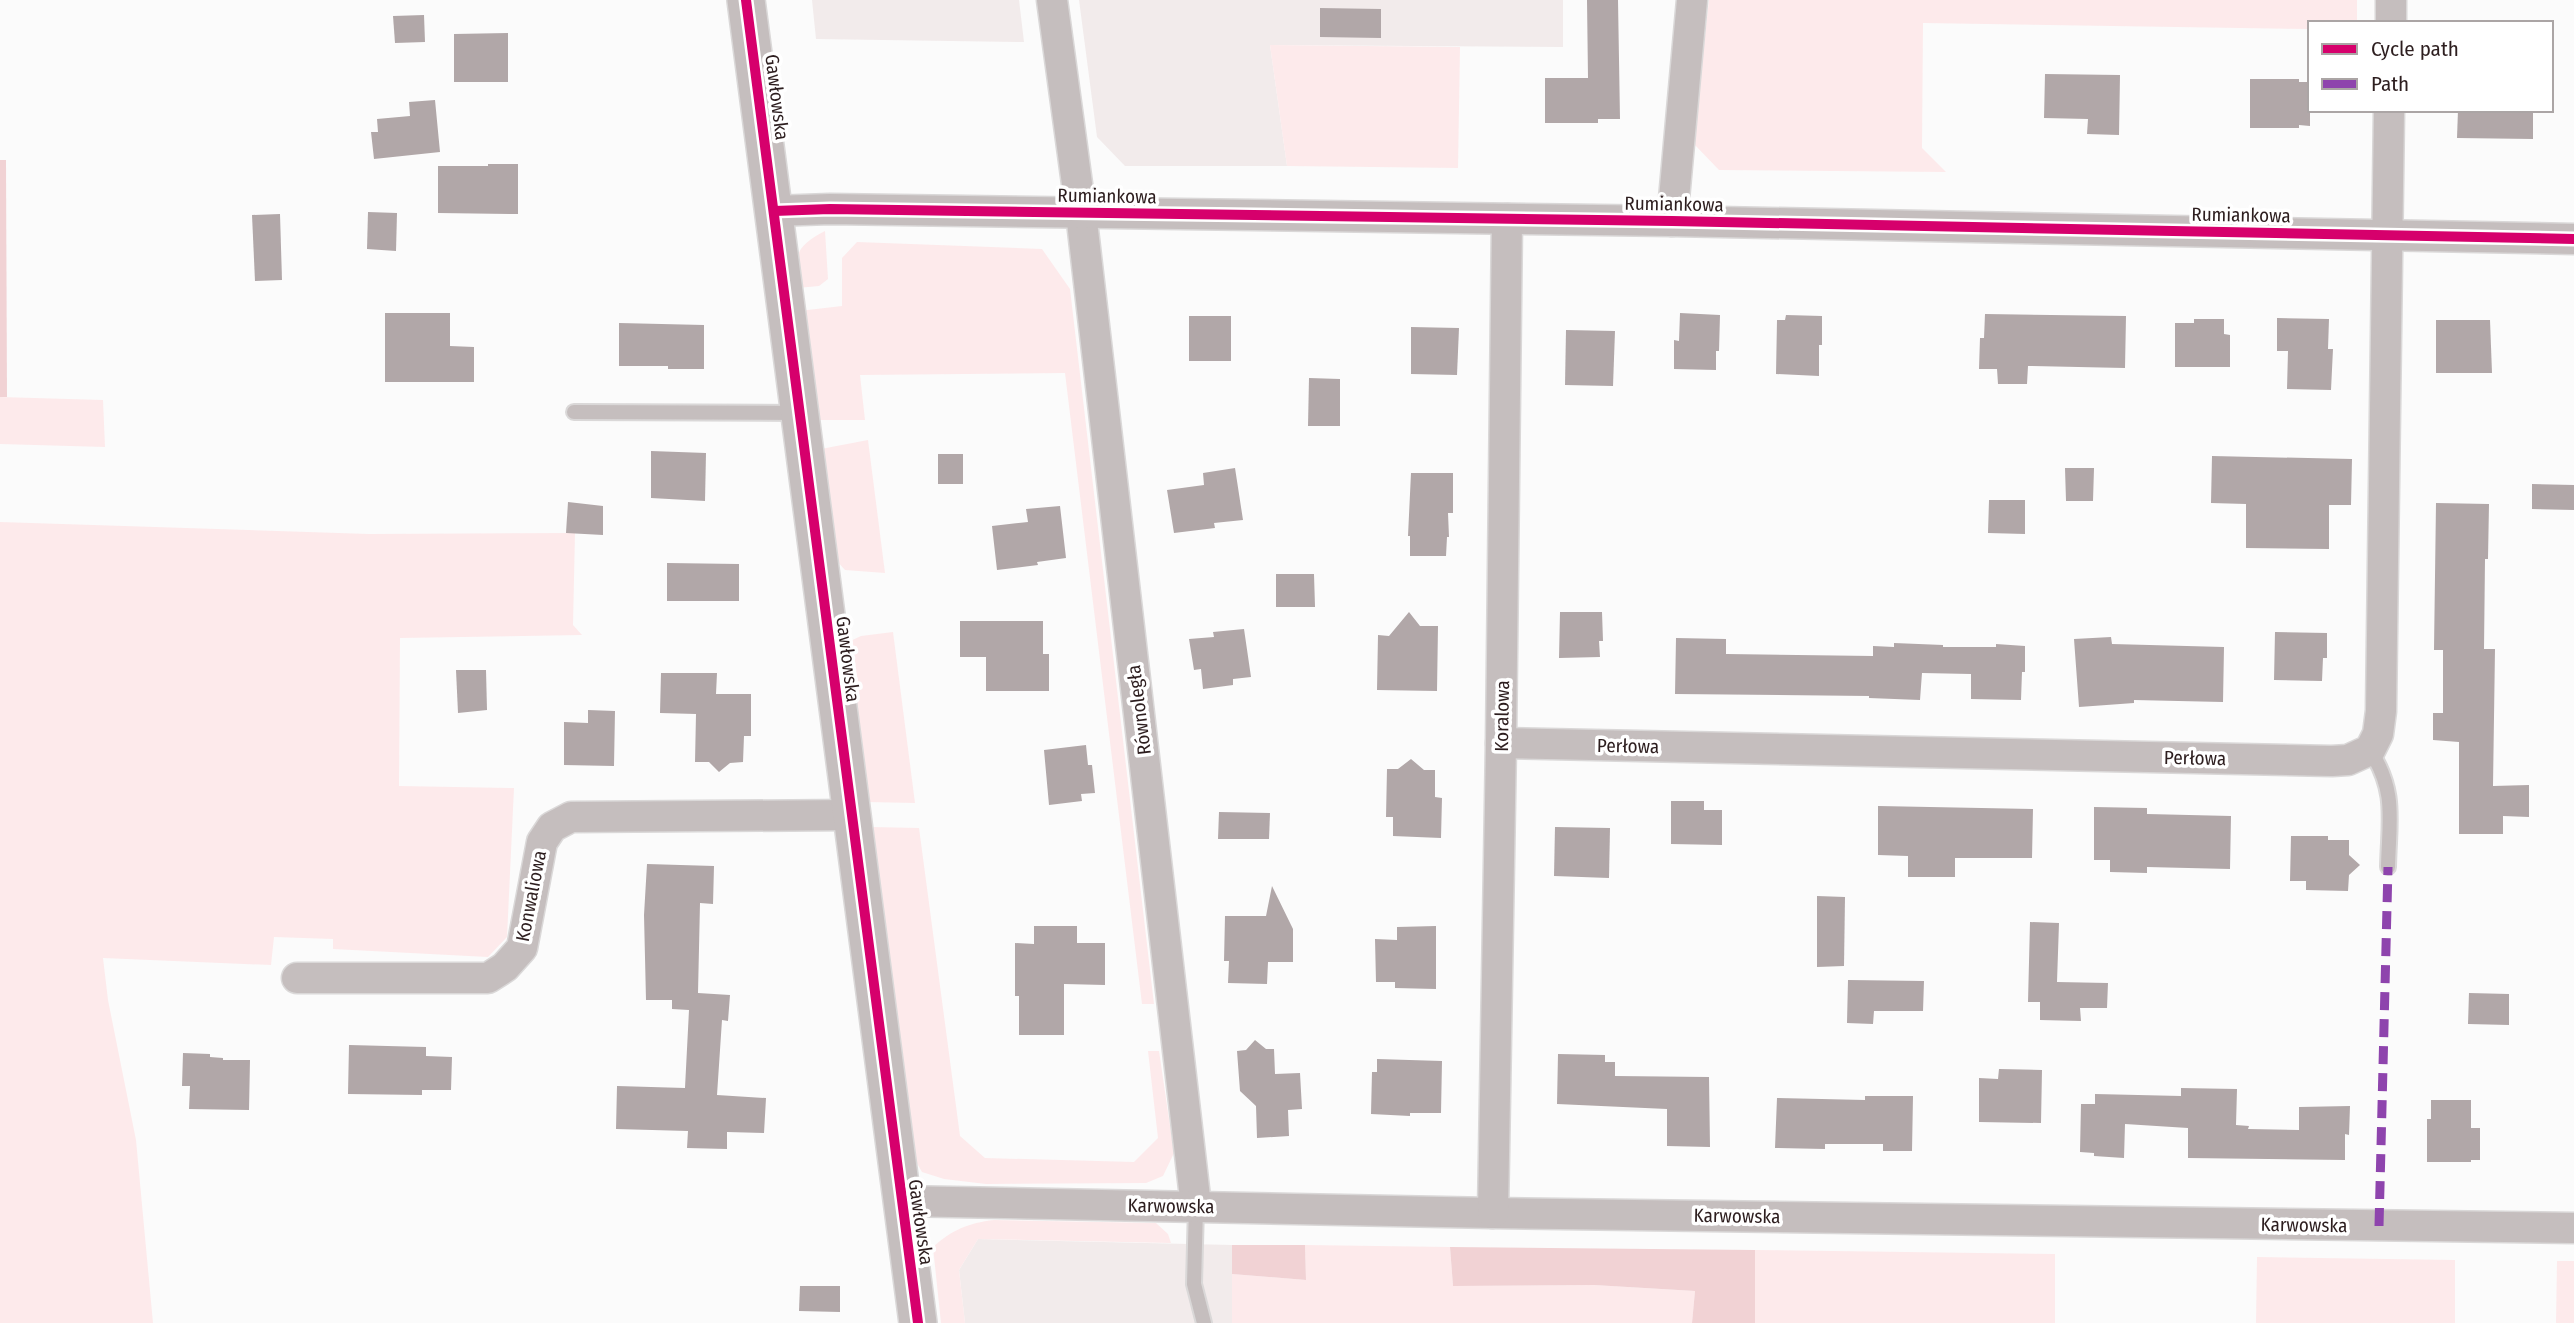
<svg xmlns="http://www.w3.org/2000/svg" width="2574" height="1323" font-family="'Fira Sans Condensed',sans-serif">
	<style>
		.built { fill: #f2ebeb }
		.green { fill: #fdeaeb }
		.forest { fill: #f1d2d4 }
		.building { fill: #b1a7a8 }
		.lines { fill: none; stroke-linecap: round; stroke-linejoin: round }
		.service-casing { stroke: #dad8d8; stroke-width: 18 }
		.minor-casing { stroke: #dad8d8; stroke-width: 33 }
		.tertiary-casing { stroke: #dad8d8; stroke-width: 40 }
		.service { stroke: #c5bebe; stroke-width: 14 }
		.minor { stroke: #c5bebe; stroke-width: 30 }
		.tertiary { stroke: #c5bebe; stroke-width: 37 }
		.quiet { stroke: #8e44ad; stroke-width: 9; stroke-dasharray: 18 9; stroke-linecap: butt }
		.cycleway-casing { stroke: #fff; stroke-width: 15 }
		.cycleway { stroke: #d6006c; stroke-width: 10 }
		.labels { text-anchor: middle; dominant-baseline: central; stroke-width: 7; stroke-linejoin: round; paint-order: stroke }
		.street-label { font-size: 19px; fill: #2d1e1f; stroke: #fff }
	</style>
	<rect width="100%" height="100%" fill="#fbfbfb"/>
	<!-- built -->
	<g class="built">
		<polygon points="812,0 1019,0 1024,42 816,39"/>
		<polygon points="1079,0 1563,0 1563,47 1270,45 1287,166 1125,166 1097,137"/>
		<polygon points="978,1239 1232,1245 1232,1323 965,1323 959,1270"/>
	</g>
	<!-- green -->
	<g class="green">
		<polygon points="1709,0 2357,0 2357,23 2310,23 2310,29 1923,23 1922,148 1946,172 1719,170 1693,143"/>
		<polygon points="1270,45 1460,47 1458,168 1287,166"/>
		<path d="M 825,231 L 828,279 L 819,286 L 797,288 C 793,256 796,246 825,231 Z"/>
		<polygon points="857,242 1042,249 1070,289 1154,1004 1142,1004 1065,373 860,375 865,420 815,420 799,311 842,306 842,258"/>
		<polygon points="0,397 103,400 105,447 0,444"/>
		<polygon points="868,440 885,573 845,570 829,552 821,449"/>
		<polygon points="0,522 369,534 575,533 573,625 582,635 400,638 399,786 514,788 507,937 488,957 333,949 333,939 274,937 271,965 103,958 108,1000 136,1140 153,1323 0,1323"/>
		<polygon points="893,632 915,803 867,802 846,643 861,636"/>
		<polygon points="871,827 919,828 960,1136 985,1158 1134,1162 1158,1138 1148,1051 1159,1051 1174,1153 1163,1176 1146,1183 986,1184 944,1179 922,1172 915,1160"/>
		<path d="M 994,1220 L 1156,1223 L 1168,1234 L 1171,1243 L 978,1239 L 959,1270 L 965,1323 L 941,1323 L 933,1247 C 952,1230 968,1223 994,1220 Z"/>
		<polygon points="1305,1245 1450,1247 1453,1286 1594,1285 1695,1291 1692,1323 1232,1323 1232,1274 1306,1280"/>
		<polygon points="1755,1250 2055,1254 2055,1323 1755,1323"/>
		<polygon points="2257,1257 2455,1260 2455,1323 2256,1323"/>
		<polygon points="2557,1261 2574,1261 2574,1323 2556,1323"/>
	</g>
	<!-- forest -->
	<g class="forest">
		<polygon points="0,160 6,160 7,397 0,397"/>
		<polygon points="1232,1245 1305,1245 1306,1280 1232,1274"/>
		<polygon points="1450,1247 1755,1250 1755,1323 1692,1323 1695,1291 1594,1285 1453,1286"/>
	</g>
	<!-- building -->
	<g class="building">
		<polygon points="1587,0 1618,0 1620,119 1598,119 1598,123 1545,123 1545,78 1588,78"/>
		<polygon points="1320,8 1381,9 1381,38 1320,37"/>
		<polygon points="424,15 425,42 395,43 393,16"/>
		<polygon points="508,33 508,82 454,82 454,34"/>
		<polygon points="2045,74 2120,75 2119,135 2087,134 2088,119 2044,118"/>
		<polygon points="2250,79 2299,79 2299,82 2310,82 2310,126 2299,125 2299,128 2250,128"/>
		<polygon points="435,100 440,152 374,159 371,132 378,132 377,119 410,116 409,102"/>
		<polygon points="2458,110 2533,110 2533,139 2457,138"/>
		<polygon points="488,164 518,164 518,214 438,213 438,166 488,166"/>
		<polygon points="368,212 397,213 396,251 367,249"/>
		<polygon points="280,214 282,280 255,281 252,215"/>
		<polygon points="385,313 450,313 450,346 474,347 474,382 385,382"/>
		<polygon points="1680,313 1720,315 1719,351 1716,351 1716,370 1674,369 1674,340 1679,341"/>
		<polygon points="1985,314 2126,316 2125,368 2028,366 2027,384 1998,384 1997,369 1979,369 1980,338 1984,338"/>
		<polygon points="1786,315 1822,316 1822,345 1819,345 1819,376 1776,374 1777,320 1785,320"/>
		<rect x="1189" y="316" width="42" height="45"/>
		<polygon points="2277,318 2329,319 2328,349 2333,349 2331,390 2287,389 2288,351 2277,351"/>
		<polygon points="2194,319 2224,319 2224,334 2230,335 2230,367 2175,367 2175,323 2194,323"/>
		<polygon points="2436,320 2490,320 2492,373 2436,373"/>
		<polygon points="619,323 704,325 704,369 668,369 668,366 619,366"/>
		<polygon points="1411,327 1459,328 1457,375 1411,374"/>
		<polygon points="1566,330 1615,331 1613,386 1565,385"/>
		<polygon points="1309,378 1340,379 1340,426 1308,426"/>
		<polygon points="651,451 706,453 705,501 651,498"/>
		<rect x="938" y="454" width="25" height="30"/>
		<polygon points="2212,456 2352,459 2351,505 2329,505 2329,549 2246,548 2246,504 2211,503"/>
		<polygon points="1235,468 1243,520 1214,523 1215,528 1174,533 1167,490 1204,485 1203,473"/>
		<polygon points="2065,468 2094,468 2093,501 2066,501"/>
		<polygon points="1411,473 1453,473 1453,513 1448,513 1449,537 1447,537 1446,556 1410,556 1410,536 1408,536"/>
		<polygon points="2532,484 2574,485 2574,510 2532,509"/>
		<polygon points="1989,500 2025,500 2025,534 1988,533"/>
		<polygon points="568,502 603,506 603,535 566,533"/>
		<polygon points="2436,503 2489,504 2488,559 2485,559 2484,649 2495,649 2493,786 2529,785 2529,817 2503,816 2503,834 2459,834 2459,742 2433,740 2433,713 2443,713 2443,650 2434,650"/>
		<polygon points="1060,506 1066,558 1037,562 1038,565 997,570 992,526 1028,522 1026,509"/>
		<polygon points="667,563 739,564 739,601 667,601"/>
		<polygon points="1276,574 1314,574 1315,607 1276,607"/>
		<polygon points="1409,612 1420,626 1438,626 1437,691 1377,690 1378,635 1389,636"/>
		<polygon points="1560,612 1602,612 1603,641 1599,641 1600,657 1559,658"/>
		<polygon points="960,621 1043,621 1043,654 1049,654 1049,691 986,691 986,657 960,657"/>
		<polygon points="1244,629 1251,677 1233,679 1233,685 1203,689 1201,669 1194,670 1189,639 1214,637 1213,632"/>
		<polygon points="2275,632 2327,633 2327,658 2323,658 2322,681 2274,680"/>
		<polygon points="2111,637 2112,644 2224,647 2223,702 2134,700 2134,703 2079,707 2074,639"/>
		<polygon points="1676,638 1726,639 1726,654 1873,656 1873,646 1894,647 1894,643 1943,645 1943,647 1996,647 1996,644 2025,646 2025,672 2022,672 2021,700 1971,699 1971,674 1922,673 1920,700 1869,698 1869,696 1675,694"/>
		<polygon points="456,670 486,670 487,710 458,713"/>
		<polygon points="661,673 717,673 716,694 751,694 751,736 744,736 743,762 730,763 719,772 709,762 695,762 696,714 660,713"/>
		<polygon points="588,710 615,711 614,766 564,765 564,722 588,723"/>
		<polygon points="1086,745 1088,765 1092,765 1095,793 1081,794 1082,801 1049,805 1044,750"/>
		<polygon points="1411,759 1424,770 1435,770 1435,797 1442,798 1441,838 1393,836 1393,817 1386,817 1387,769 1398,769"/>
		<polygon points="1671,801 1704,801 1704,810 1722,810 1722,845 1671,844"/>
		<polygon points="1878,806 2033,809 2032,858 1955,858 1955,877 1908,877 1908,856 1878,855"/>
		<polygon points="2094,807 2147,808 2147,814 2231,816 2230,869 2147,867 2147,873 2110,872 2110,860 2094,860"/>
		<polygon points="1219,812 1270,813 1269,839 1218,839"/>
		<polygon points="1555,827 1610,828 1609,878 1554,876"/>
		<polygon points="2291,836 2328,836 2328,840 2349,840 2349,855 2360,865 2349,875 2348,891 2306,890 2306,881 2290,881"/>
		<polygon points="647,864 714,866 713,904 700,903 698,993 730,995 728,1021 722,1020 717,1095 766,1098 764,1133 727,1132 727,1149 687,1148 688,1131 616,1129 617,1086 685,1088 689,1010 672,1009 672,1000 646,1000 644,915"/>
		<polygon points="1272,886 1293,929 1293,962 1268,962 1267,984 1228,983 1229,961 1224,961 1225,916 1266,916"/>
		<polygon points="1817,896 1845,897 1844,966 1817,967"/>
		<polygon points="2030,922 2059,923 2057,982 2108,983 2107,1008 2080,1008 2081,1021 2040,1020 2040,1002 2028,1002"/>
		<polygon points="1034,926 1077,926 1077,943 1105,943 1105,985 1064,984 1064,1035 1019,1035 1019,996 1015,996 1015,943 1034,944"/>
		<polygon points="1436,926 1436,989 1395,988 1395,982 1376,982 1375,939 1397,940 1397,927"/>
		<polygon points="1848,980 1924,981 1923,1011 1874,1011 1873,1024 1847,1023"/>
		<polygon points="2469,993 2509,994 2509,1025 2468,1024"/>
		<polygon points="1255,1040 1266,1049 1274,1049 1275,1074 1300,1073 1302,1109 1288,1110 1289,1136 1257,1138 1256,1106 1240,1091 1237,1051 1246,1050"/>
		<polygon points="349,1045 426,1047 426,1056 452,1057 451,1090 422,1090 422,1095 348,1094"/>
		<polygon points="183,1053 210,1054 210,1057 223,1058 223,1060 250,1060 249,1110 189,1109 190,1086 182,1086"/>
		<polygon points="1558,1054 1605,1055 1605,1062 1615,1062 1615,1076 1709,1077 1710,1147 1667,1146 1667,1109 1557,1104"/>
		<polygon points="1377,1059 1442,1061 1441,1113 1410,1113 1410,1116 1371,1114 1372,1072 1377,1072"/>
		<polygon points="1999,1069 2042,1070 2041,1123 1979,1122 1979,1078 1998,1079"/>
		<polygon points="2181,1088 2237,1089 2236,1125 2249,1126 2248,1129 2299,1130 2299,1107 2350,1106 2349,1135 2345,1134 2345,1160 2188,1158 2188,1128 2125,1124 2124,1158 2094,1156 2094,1153 2080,1152 2081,1104 2095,1104 2095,1094 2181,1096"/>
		<polygon points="1865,1096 1913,1096 1912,1151 1883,1151 1883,1144 1825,1144 1825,1149 1775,1148 1777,1098 1865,1100"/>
		<polygon points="2431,1100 2471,1100 2471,1128 2480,1128 2480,1160 2471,1160 2471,1162 2427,1162 2427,1119 2431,1119"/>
		<polygon points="800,1286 840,1286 840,1312 799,1311"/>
	</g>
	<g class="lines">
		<!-- service casing -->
		<g class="service-casing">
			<g id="service">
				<polyline points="574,412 799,413"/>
				<path d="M 2370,750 C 2397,792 2389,820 2388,867"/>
				<polyline points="1196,1206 1194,1284 1204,1323"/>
			</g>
		</g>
		<!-- minor casing -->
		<g class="minor-casing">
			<g id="minor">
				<polyline points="1052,0 1081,213 1196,1206"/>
				<polyline points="2391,23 2391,0"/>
				<polyline points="774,211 830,209 1672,221 2574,239"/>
				<polyline points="1672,221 1692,0"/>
				<polyline points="1501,743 2332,761 2348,760 2370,750 2378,734 2381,711 2389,110"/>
				<polyline points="297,978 488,978 505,967 522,948 542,842 552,827 571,817 850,815"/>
				<polyline points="901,1201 1493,1213 2574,1228"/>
				<polyline points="1493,1213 1501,743 1507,219"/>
			</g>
		</g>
		<!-- tertiary casing -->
		<g class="tertiary-casing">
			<polyline id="tertiary" points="746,0 918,1323"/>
		</g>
		<!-- service -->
		<use href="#service" class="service"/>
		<!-- minor -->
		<use href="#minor" class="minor"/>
		<!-- tertiary -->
		<use href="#tertiary" class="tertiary"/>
		<!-- quiet -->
		<polyline class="quiet" points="2379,1226 2388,867"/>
		<!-- cycleway casing -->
		<g class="cycleway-casing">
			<g id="cycleway">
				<polyline points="746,0 918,1323"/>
				<polyline points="774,211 830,209 1672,221 2574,239"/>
			</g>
		</g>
		<!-- cycleway -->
		<use href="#cycleway" class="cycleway"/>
	</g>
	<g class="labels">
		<!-- street labels -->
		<g class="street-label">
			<text transform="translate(777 97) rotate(83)">Gawłowska</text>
			<text transform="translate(1107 196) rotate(1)">Rumiankowa</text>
			<text transform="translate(1674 204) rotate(1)">Rumiankowa</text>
			<text transform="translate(2241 215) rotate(1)">Rumiankowa</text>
			<text transform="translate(848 659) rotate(83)">Gawłowska</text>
			<text transform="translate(1139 710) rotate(-97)">Równoległa</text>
			<text transform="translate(1502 716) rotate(-89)">Koralowa</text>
			<text transform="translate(1628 746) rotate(1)">Perłowa</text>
			<text transform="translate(2195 758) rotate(1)">Perłowa</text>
			<text transform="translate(531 896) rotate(-79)">Konwaliowa</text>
			<text transform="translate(1171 1206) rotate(1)">Karwowska</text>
			<text transform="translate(1737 1216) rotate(1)">Karwowska</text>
			<text transform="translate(921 1222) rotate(82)">Gawłowska</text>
			<text transform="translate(2304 1225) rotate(1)">Karwowska</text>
		</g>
	</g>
	<!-- legend -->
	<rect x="2308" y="21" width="245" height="91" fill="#ffffff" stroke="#aba5a5" stroke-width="2"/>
	<rect x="2322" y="44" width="35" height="10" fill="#d6006c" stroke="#aba5a5" stroke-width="2"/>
	<text x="2371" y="56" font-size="21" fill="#2d1e1f">Cycle path</text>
	<rect x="2322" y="79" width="35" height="10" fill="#8e44ad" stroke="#aba5a5" stroke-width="2"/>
	<text x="2371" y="91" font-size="21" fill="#2d1e1f">Path</text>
</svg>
